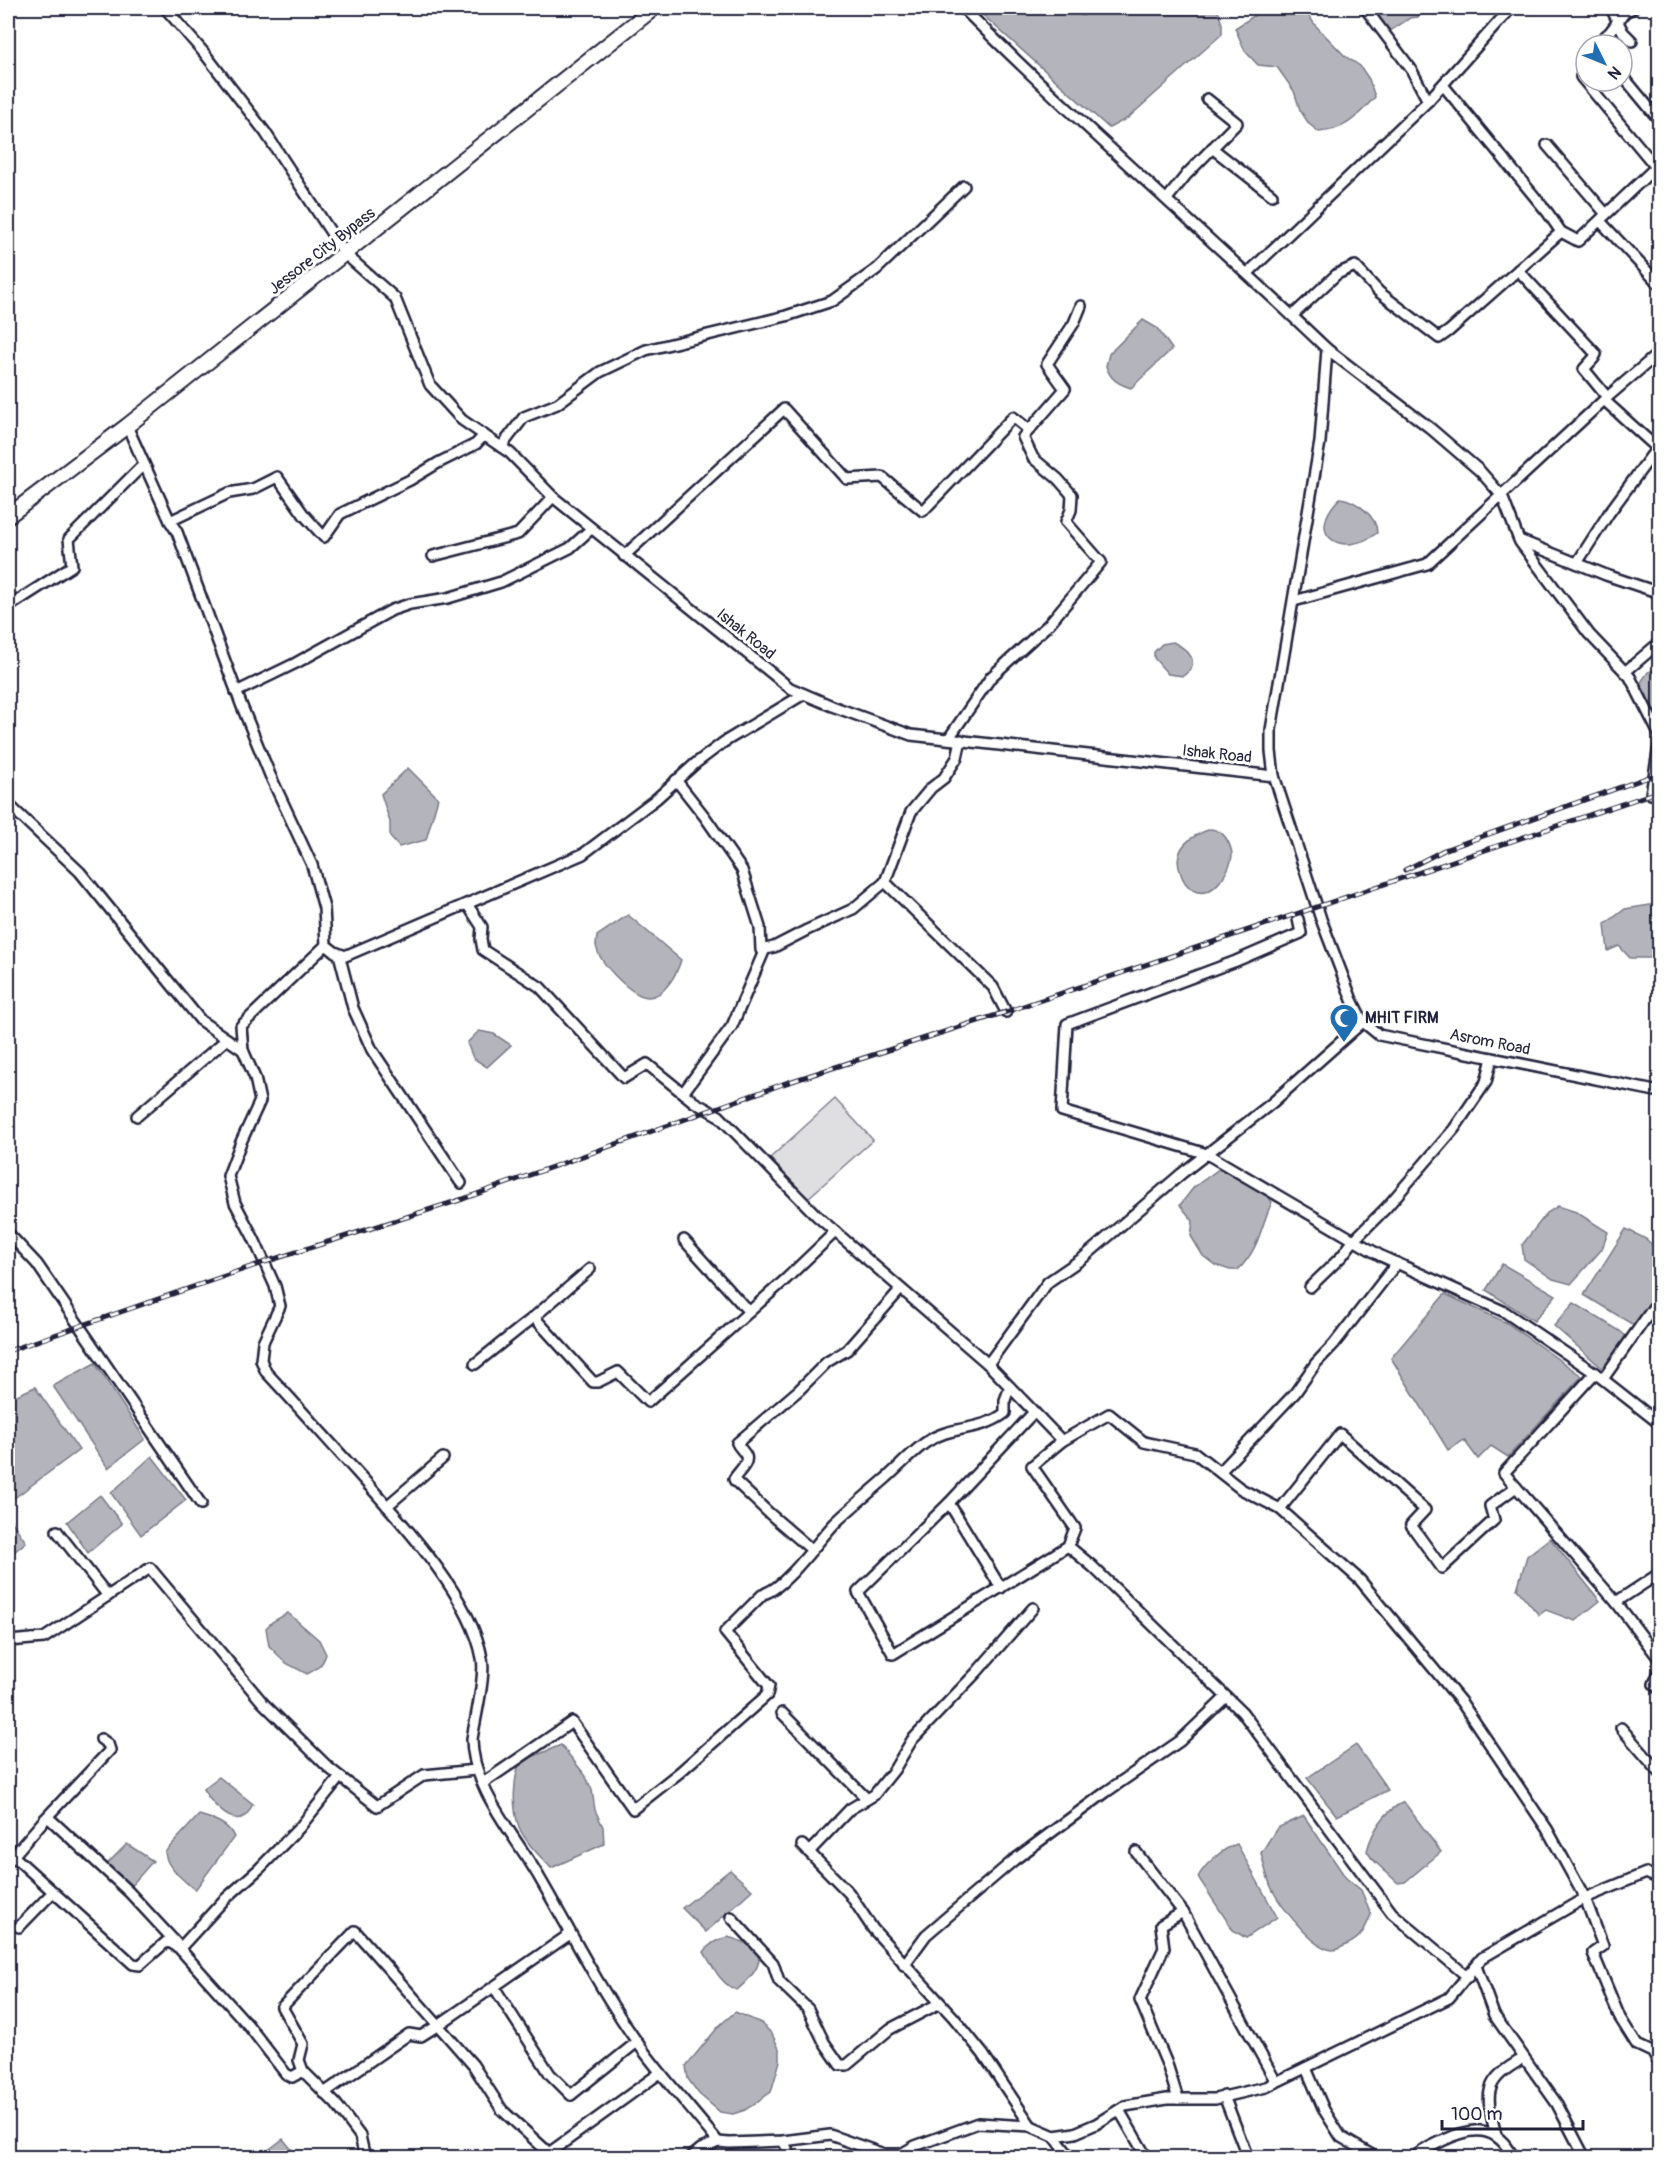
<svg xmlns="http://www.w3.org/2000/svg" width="1667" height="2165" font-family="Pangolin,sans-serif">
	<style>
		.green { fill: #dfdfe2; stroke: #80808e; stroke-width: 1.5 }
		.water { fill: #b4b4bc; stroke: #7a7a88; stroke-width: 1.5 }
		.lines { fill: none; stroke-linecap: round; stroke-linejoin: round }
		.minor-casing { stroke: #22223b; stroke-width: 14 }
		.highway-casing { stroke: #22223b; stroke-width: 18 }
		.minor { stroke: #fff; stroke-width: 9 }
		.highway { stroke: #fff; stroke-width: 14 }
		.rail-casing { stroke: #22223b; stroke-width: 5 }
		.rail { stroke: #fff; stroke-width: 3; stroke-dasharray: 9; stroke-linecap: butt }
		.labels { text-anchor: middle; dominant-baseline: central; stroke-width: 6; stroke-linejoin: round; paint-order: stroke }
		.street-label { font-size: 16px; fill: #22223b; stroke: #fff }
		.poi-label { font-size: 16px; font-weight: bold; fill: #22223b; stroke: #fff; text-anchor: start }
	</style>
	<rect width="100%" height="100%" fill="#fff"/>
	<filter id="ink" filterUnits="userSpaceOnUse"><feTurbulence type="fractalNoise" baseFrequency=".0167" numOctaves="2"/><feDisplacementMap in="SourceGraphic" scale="12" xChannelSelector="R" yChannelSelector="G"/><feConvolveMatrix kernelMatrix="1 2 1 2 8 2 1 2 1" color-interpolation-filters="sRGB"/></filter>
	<g filter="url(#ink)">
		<!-- green -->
		<polygon class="green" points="835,1099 873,1140 807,1199 770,1158"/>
		<!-- water -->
		<g class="water">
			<polygon points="975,8 1065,8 1083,16 1094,8 1217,8 1222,24 1222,34 1128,118 1109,128"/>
			<path d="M 1266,8 L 1303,8 L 1316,26 L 1345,56 L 1360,66 L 1369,79 L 1375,97 C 1357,116 1347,130 1319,132 L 1309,124 L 1300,110 L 1294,91 L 1277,67 L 1258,65 L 1245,51 L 1235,28 Z"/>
			<polygon points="1378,8 1425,8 1418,17 1410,18 1390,31 1375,17 1373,12"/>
			<path d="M 1143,320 L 1157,328 L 1172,349 L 1131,388 C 1118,384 1110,379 1106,366 L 1109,354 Z"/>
			<path d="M 1340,498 C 1356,500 1377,516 1377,533 C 1342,559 1303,535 1340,498 Z"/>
			<path d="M 1173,642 C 1187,649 1203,662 1183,676 L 1168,674 L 1154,658 L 1154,652 L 1162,644 Z"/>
			<polygon points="1659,668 1659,726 1639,685 1648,672"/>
			<polygon points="408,768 438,798 426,840 399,847 390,837 390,822 381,794"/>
			<path d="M 1211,829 C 1218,830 1222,832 1226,838 C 1229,843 1232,849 1232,855 C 1231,871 1211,901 1193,890 C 1186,886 1182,878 1180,871 C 1172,848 1192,835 1211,829 Z"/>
			<polygon points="1656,904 1660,937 1655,958 1630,958 1619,946 1608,951 1605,924 1625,909"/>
			<path d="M 628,915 L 681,960 C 677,973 665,997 648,997 C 631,996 598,962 596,945 C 596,942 597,939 597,936 Z"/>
			<polygon points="479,1031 494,1034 511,1045 487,1067 473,1058 467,1043"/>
			<path d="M 1219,1169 L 1265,1193 L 1272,1202 C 1260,1228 1260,1248 1238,1270 L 1230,1270 L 1215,1265 L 1203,1256 L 1191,1236 L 1193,1221 L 1180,1205 L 1194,1187 Z"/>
			<polygon points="1558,1206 1576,1212 1608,1232 1602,1249 1571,1284 1553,1279 1524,1259 1522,1245 1547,1213"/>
			<polygon points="1626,1229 1646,1239 1659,1251 1659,1291 1635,1326 1584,1295"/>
			<polygon points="1502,1264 1556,1295 1534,1321 1486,1290"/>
			<polygon points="1445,1294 1507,1323 1582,1376 1508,1457 1491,1446 1478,1459 1464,1440 1448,1450 1391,1358"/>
			<polygon points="1574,1303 1620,1331 1627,1337 1603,1369 1554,1326"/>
			<polygon points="95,1363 145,1439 108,1468 53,1386"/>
			<polygon points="35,1387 79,1450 13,1499 8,1490 8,1399"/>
			<polygon points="152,1456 186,1500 141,1535 111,1493"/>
			<polygon points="100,1495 122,1524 88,1553 67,1522"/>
			<polygon points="8,1516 26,1542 8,1557"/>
			<polygon points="1550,1538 1600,1601 1575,1621 1546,1610 1539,1615 1517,1589 1527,1556"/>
			<path d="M 288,1613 L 319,1640 L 326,1654 C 323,1665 317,1669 307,1674 L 286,1663 L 269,1646 L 266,1628 L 272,1622 Z"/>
			<path d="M 561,1745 L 585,1775 L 592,1790 L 595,1810 L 603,1827 L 604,1844 L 551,1868 C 540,1856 525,1842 519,1827 C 512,1807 513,1781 520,1762 Z"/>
			<polygon points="1356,1745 1388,1790 1337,1816 1307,1778"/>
			<path d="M 219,1777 L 253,1804 C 251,1807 248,1814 245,1816 C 230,1827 209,1799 203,1789 Z"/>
			<path d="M 1404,1802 L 1441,1852 L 1405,1882 L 1398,1883 L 1372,1859 L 1367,1851 C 1372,1831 1385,1810 1404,1802 Z"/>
			<path d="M 199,1815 C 213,1819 228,1823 234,1837 L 195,1890 C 183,1879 166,1868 165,1852 Z"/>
			<path d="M 1304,1816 L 1346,1878 L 1361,1890 L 1371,1914 C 1366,1928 1361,1939 1346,1945 C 1342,1947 1337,1950 1333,1950 C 1314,1950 1280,1905 1272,1889 C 1267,1878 1264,1865 1261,1853 L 1277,1828 Z"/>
			<polygon points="127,1844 153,1861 130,1887 107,1864"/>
			<path d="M 1237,1844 L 1277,1917 L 1246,1938 L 1233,1930 L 1198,1877 C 1205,1864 1222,1849 1237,1844 Z"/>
			<polygon points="730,1870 752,1890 706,1932 682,1908"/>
			<path d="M 728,1937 C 769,1948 766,1965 737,1990 C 721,1985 712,1965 704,1952 C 709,1943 719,1939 728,1937 Z"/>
			<polygon points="735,2012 761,2023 772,2034 780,2051 780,2061 771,2092 745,2110 733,2114 720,2112 699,2094 688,2079 686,2066 719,2026"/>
			<polygon points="283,2139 298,2157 259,2157"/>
		</g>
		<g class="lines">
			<!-- minor casing -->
			<g class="minor-casing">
				<g id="minor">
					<polyline points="165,8 205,54 265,132 345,254 395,298 430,385 462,420 510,453 553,497 790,688 832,706 911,735 1274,776"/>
					<path d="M 963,8 C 1080,125 1207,234 1327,349 L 1320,442 L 1271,730 L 1271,751 L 1274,776 L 1321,919 L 1352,1000 L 1363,1022 L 1379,1035 L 1660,1092"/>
					<polyline points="1365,8 1411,69 1428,101"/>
					<polyline points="1611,8 1623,32 1632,41"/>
					<polyline points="1621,8 1625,12 1633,8"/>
					<polyline points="1595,45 1610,32 1625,12"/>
					<polyline points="1622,75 1660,121"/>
					<polyline points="1581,77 1656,167"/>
					<polyline points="1443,85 1548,213 1561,232 1578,241 1660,163"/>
					<polyline points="1547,145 1606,214"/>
					<polyline points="1212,148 1272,195"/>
					<polyline points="1167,199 1187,174 1237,123 1207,99"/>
					<polyline points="1600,221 1660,285"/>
					<polyline points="1518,270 1596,354 1594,358 1584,369 1607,397"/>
					<polyline points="1248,273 1428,101 1511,8"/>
					<polyline points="1292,316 1337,274 1355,266 1379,292 1439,338 1449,331 1561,232"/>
					<polyline points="1327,349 1430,428 1480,471 1502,496 1519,540 1606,575 1660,593"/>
					<polyline points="127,426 170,521 177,532 241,704 270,775 312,865 324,908 326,945 335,952 345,956 583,854 656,799 696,763 724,742 804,694"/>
					<polyline points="501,447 524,417 557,404 600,372 646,350 786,316 832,301 877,269 964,186"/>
					<polyline points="170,521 229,493 253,489 277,477 304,515 324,537 340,514 410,480 438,463 476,444 484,435"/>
					<polyline points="1520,542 1589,634 1630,677 1660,736"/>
					<polyline points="433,556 518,534 553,497"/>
					<polyline points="624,556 784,409 847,479 882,477 923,511 1013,417 1029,430"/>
					<polyline points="1577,563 1609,513 1657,448 1604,400"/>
					<polyline points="1294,601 1427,564 1604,400 1660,352"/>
					<polyline points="8,607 72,566 69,539 144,464"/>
					<polyline points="1625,672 1660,642"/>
					<polyline points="236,692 296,663 392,610 410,604 448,598 501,582 570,548 591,529"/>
					<polyline points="949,738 991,677 1048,625 1101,562 1066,522 1071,510 1072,495 1058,479 1033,458 1023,437 1065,389 1047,364 1074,323 1081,306"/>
					<polyline points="676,780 705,817 742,870 760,927 761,950 774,947 807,930 853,909 885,882 911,812 931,788 944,778 957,758 961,740"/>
					<polyline points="1651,794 1660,740"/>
					<polyline points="8,804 80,872 201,1021 243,1050"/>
					<polyline points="885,882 993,987 1006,1012"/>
					<polyline points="467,904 482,927 481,939 483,950 540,987 624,1078 647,1064 694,1102 719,1116 817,1216 988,1364 1048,1282 1083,1258 1181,1174 1272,1103 1363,1022"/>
					<polyline points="1298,919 1301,933 1236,961 1067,1024 1062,1111 1207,1154 1381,1256 1505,1312 1595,1373"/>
					<path d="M 326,945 L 241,1026 L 243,1050 L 255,1078 L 260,1101 L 241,1142 L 228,1176 L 235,1203 L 254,1239 L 275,1286 L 280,1306 L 263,1342 L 261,1360 L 266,1372 C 296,1404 325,1437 355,1470 C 397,1517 471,1595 482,1658 C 486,1675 475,1720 472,1739 C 472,1788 515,1835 539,1877 C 571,1932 600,1990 637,2042 C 662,2077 691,2108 718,2142"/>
					<polyline points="339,954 353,1008 372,1050 461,1183"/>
					<polyline points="683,1093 732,1026 765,949"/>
					<polyline points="137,1116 227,1039"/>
					<polyline points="8,1233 37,1264 201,1504"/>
					<polyline points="684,1240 749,1312"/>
					<polyline points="1310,1287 1342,1256 1354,1240 1386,1208 1454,1129 1486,1082 1492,1058"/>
					<polyline points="534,1317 593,1382 598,1382 618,1372 648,1402 786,1279 835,1232"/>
					<polyline points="475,1364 534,1317 590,1269"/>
					<polyline points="988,1364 1062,1441 1109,1414 1144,1442 1195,1453 1241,1489 1280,1509 1360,1580 1462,1703 1547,1829 1585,1898 1603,1946 1593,1953 1620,2018 1637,2045 1652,2052 1660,2064"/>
					<polyline points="1603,1379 1660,1298"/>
					<polyline points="1660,1424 1595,1373 1504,1473 1616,1602 1660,1573"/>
					<polyline points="1062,1441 1032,1466 1075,1528 1068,1546"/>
					<polyline points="1220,1472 1295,1393 1316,1363 1334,1344 1397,1263"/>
					<polyline points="949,1503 1034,1412"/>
					<polyline points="387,1506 443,1458"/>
					<polyline points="1280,1509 1340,1434 1425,1510 1411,1525 1442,1568 1494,1520 1490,1506 1516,1487"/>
					<polyline points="57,1531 108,1596"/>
					<path d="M 812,1550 L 770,1514 L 735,1481 L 734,1479 C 737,1473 749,1464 746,1456 C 744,1451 739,1448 737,1443 L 799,1390 L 827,1362 L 847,1350 L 900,1290"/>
					<path d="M 1001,1588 L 949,1503 L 858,1592 L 893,1654 C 952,1618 1010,1582 1068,1546 L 1092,1566 L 1242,1712 L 1392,1913 L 1468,1977"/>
					<path d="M 766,1593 C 787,1586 819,1539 836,1522 C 852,1507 868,1494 884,1480 C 898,1468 910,1454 925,1443 C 951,1424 979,1433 1005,1413 L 1005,1400 L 1010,1387"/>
					<polyline points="1616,1602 1660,1660"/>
					<polyline points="8,1641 44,1638 150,1568 263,1703 329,1768 377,1806 424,1775 476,1770"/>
					<polyline points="1660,1670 1654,1684 1660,1690"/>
					<polyline points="782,1713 867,1799"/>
					<polyline points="1621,1728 1660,1773"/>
					<polyline points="483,1783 572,1722 633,1809 680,1772 767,1695 769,1686 725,1632 762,1595"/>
					<polyline points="45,1819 110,1750 108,1744 101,1739"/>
					<polyline points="802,1845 849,1893 873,1929 954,2018 983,2054 1031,2126"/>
					<polyline points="8,1851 133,1964 140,1965 166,1942 171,1943 179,1948 248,2025 286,2074 292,2077 303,2071"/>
					<polyline points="809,1852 850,1809 874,1795 894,1770 912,1740 976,1673 1033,1608"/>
					<polyline points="1136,1852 1183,1912 1276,2082"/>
					<polyline points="8,1862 45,1819 50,1819 129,1892 179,1946 182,1946 223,1901 260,1868 300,1827 340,1777"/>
					<polyline points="731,1917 773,1963 779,1981 808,2009 824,2042 840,2065 847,2065 890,2029 940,2003"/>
					<polyline points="19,1927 53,1892"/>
					<polyline points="904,1965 926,1935 1014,1860 1106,1792 1180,1741 1226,1697"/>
					<polyline points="1476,1966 1494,2015 1557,2104 1585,2158"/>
					<polyline points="494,1987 550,2074 571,2095 637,2042"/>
					<polyline points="1306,2068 1324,2110 1341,2137 1377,2158"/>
					<polyline points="324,2093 409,2034 421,2036 437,2026 570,1934"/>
					<polyline points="1224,2096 1248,2158"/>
					<polyline points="1178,2099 1167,2064 1140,2000 1164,1948 1161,1925 1183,1912"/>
					<polyline points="1119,2110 1147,2158"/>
					<path d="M 1496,2135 C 1485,2092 1483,2081 1524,2058"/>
					<polyline points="1054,2136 1071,2158"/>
					<polyline points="783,2141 792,2158"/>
					<polyline points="549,2153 660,2073"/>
					<polyline points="365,2158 360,2136 336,2104 303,2071 299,2060 303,2044 282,2007 355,1931 473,2065 502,2110 549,2153 543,2158"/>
					<polyline points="690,2158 701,2149 718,2142 729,2143 783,2141 830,2135 884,2154 901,2154 915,2146 978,2123 1031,2126 1054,2136 1075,2133 1096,2124 1125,2106 1167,2099 1215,2099 1266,2087 1449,1998 1482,1958 1585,1898 1646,1873 1660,1879"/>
					<path d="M 1413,2158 C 1422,2150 1432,2146 1442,2141 C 1473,2126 1496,2124 1514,2158"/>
				</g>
			</g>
			<!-- highway casing -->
			<g class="highway-casing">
				<polyline id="highway" points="8,516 127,426 654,8"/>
			</g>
			<!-- minor -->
			<use href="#minor" class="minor"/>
			<!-- highway -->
			<use href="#highway" class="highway"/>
			<!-- rail casing -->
			<g class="rail-casing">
				<g id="rail">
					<polyline points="1405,870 1444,850 1660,773"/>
					<polyline points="8,1351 265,1262 463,1199 783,1084 1006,1012 1660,791"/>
				</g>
			</g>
			<!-- rail -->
			<use href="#rail" class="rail"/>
		</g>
	</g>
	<!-- icons -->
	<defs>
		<g id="mosque-pin" transform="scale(1.5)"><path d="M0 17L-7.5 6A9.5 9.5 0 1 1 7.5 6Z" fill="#1f6fb2" stroke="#fff"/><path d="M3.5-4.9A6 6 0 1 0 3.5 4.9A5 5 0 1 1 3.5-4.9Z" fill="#fff"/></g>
	</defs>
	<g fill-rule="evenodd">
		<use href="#mosque-pin" x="1344" y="1018"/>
	</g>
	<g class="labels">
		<!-- street labels -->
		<g class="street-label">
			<text transform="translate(322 251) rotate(-38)">Jessore City Bypass</text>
			<text transform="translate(746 634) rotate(39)">Ishak Road</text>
			<text transform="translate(1217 754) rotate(6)">Ishak Road</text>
			<text transform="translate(1490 1042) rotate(11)">Asrom Road</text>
		</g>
		<!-- poi labels -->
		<g class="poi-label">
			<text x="1365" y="1018">MHIT FIRM</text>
		</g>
	</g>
	<!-- margin -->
	<rect width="1667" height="2165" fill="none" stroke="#fff" stroke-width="30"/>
	<rect x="15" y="15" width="1637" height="2135" fill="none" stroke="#22223b" stroke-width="2" filter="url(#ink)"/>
	<!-- north arrow -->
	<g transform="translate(1604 63) rotate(133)"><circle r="28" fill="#ffffff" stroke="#a7a7b1" stroke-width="1.5"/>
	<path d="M0-4.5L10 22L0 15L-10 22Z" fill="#1f6fb2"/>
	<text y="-9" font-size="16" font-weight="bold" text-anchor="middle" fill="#22223b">N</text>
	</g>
	<!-- scale -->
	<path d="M1442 2120v9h141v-9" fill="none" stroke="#22223b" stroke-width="3"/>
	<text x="1451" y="2120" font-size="18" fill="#22223b" stroke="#ffffff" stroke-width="4.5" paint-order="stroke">100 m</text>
</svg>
